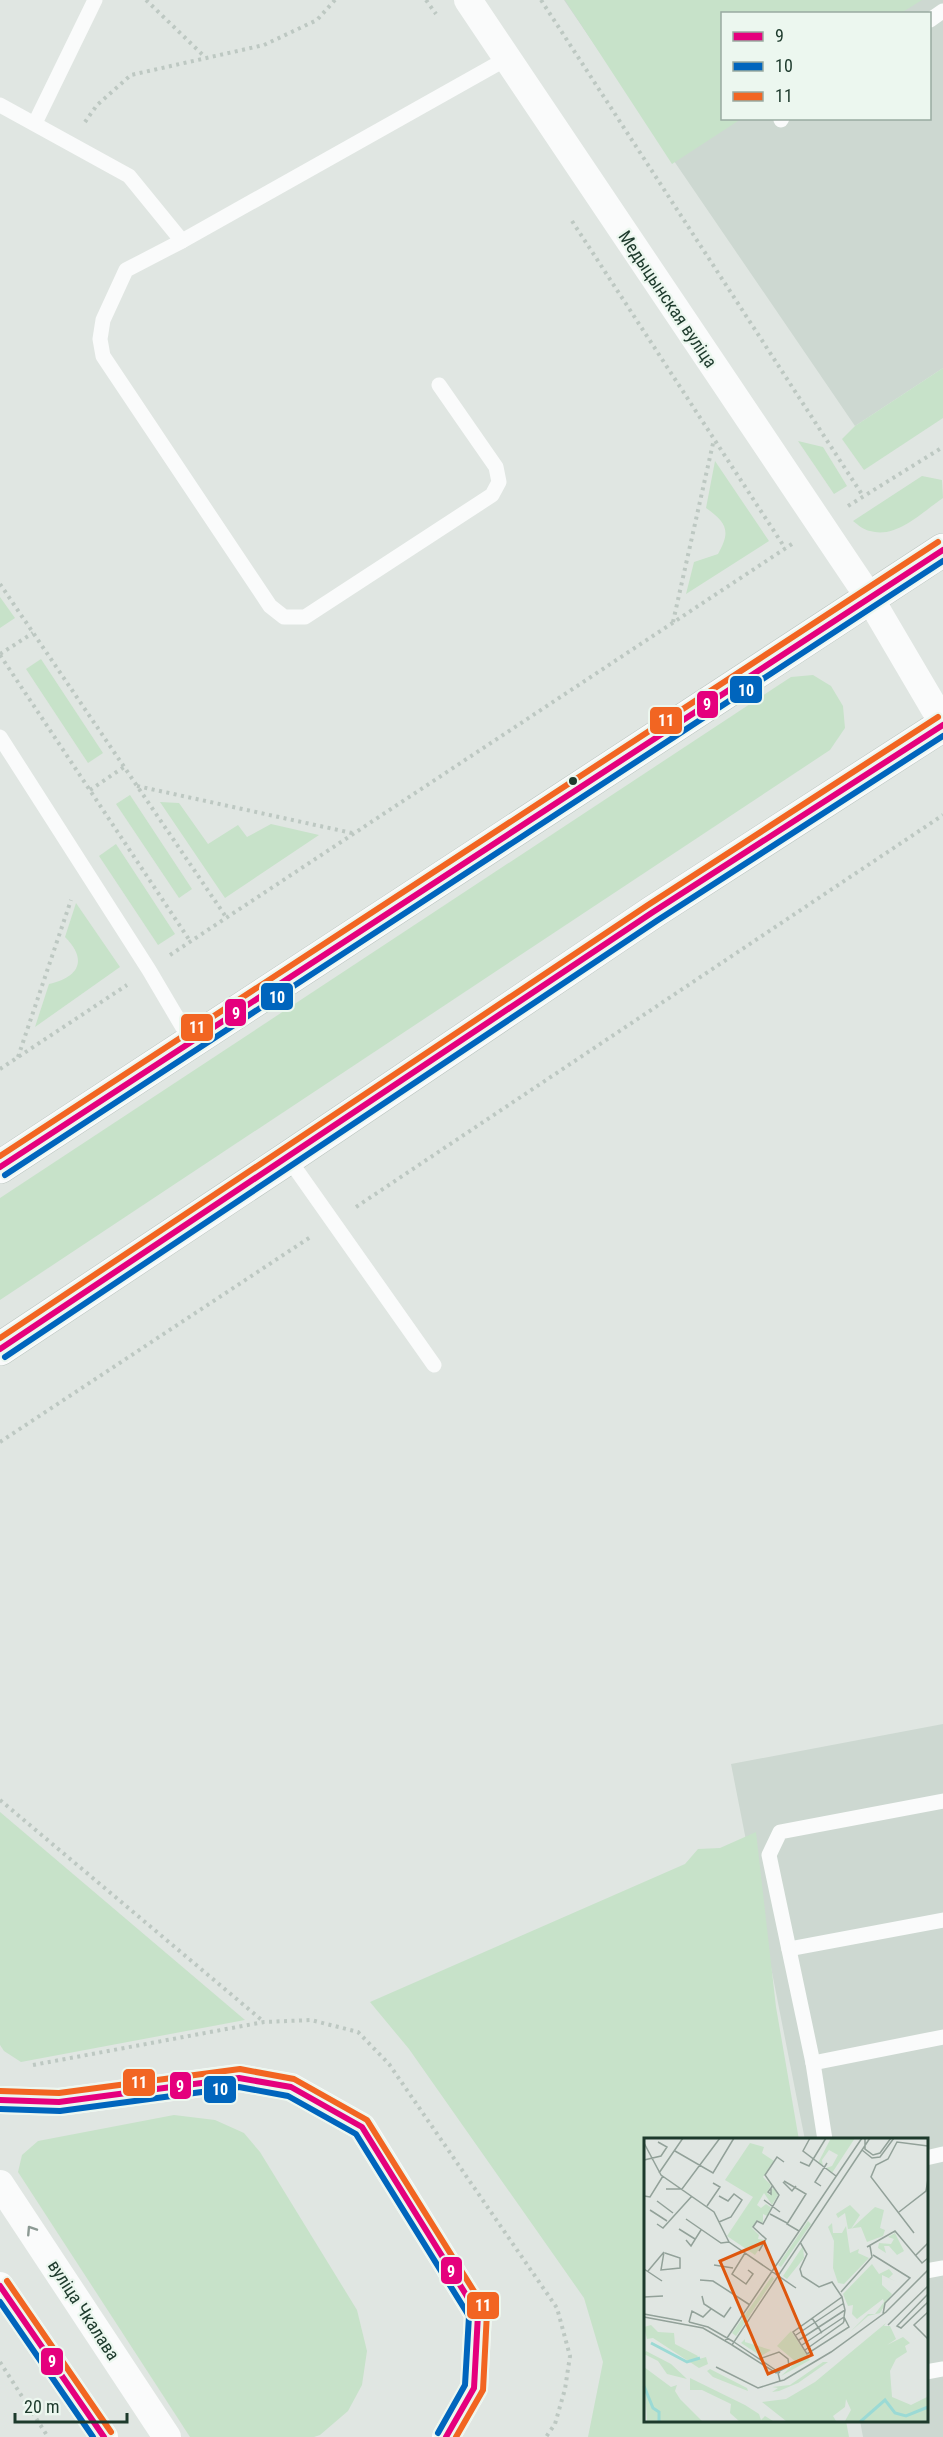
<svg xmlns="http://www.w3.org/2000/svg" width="943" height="2437" font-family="'Roboto Condensed',sans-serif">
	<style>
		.built { fill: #cdd8d1; fill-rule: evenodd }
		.green { fill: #c7e2c9 }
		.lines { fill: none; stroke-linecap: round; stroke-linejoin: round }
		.secondary-casing { stroke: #bbc6c0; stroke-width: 34 }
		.path { stroke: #bdc8c2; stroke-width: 4; stroke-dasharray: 3 4.5; stroke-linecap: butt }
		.service { stroke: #fafbfb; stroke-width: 15 }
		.minor { stroke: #fafbfb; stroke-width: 28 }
		.secondary { stroke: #fafbfb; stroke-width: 33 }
		.bus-1-casing { stroke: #ecf7ef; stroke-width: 10 }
		.bus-2-casing { stroke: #ecf7ef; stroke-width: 10 }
		.bus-3-casing { stroke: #ecf7ef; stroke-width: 10 }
		.bus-1 { stroke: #e5007d; stroke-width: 6 }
		.bus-2 { stroke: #0065bd; stroke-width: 6 }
		.bus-3 { stroke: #f26522; stroke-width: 6 }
		.oneway { stroke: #8c9a94 }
		.bus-dot { fill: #1d3a2c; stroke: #ecf7ef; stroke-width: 2 }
		.labels { text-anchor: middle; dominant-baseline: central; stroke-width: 4.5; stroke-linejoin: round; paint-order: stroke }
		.street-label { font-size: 18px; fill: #1d3a2c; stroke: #ecf7ef }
		.inset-river { fill: none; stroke: #9bdad5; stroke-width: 3 }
		.inset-road { fill: none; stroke: #92a199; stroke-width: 1.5 }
		.view { fill: #de570e; fill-opacity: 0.15; stroke: #de570e; stroke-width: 3 }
		.inset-edge { fill: none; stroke: #1d3a2c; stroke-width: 3 }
		.line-badge { stroke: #ecf7ef; stroke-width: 2 }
		.badge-label { font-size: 16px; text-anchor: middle; font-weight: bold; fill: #fff }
	</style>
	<rect width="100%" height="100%" fill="#e0e6e2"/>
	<!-- built -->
	<g class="built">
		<path d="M 564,0 L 943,0 L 943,368 L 855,426 ZM 722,14 L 930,14 L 930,118 L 722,118 Z"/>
		<polygon points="943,1724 943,2437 863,2437 860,2421 926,2420 926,2140 805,2140 731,1764"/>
	</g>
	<!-- green -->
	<g class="green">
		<polygon points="565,0 922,0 901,13 722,14 722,118 741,119 672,164"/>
		<polygon points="943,368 943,418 864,470 842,439 855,426"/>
		<polygon points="798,441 823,447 847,486 834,494"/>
		<path d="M 715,461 L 769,541 L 686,594 L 694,562 L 718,554 C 731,531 727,523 706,508 Z"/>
		<path d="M 922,476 L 942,480 L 943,498 C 922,512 897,539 870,531 C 864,530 858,525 853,521 Z"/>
		<polygon points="0,597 15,618 0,628"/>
		<polygon points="41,659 103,753 88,763 26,669"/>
		<polygon points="813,675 831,686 843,706 845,728 830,750 0,1300 0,1198 791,677"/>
		<polygon points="130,795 192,889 179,898 116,804"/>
		<polygon points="160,802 179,803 208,844 238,825 247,837 271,824 319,835 225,898"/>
		<polygon points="116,844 175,934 158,945 99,856"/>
		<path d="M 76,903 L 120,967 L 35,1027 L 49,984 C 79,977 88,960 65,937 Z"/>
		<polygon points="0,1812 245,2020 21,2062 4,2051 0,2045"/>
		<polygon points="756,1832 776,2007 799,2140 646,2140 646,2420 846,2421 849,2437 588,2437 603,2362 584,2298 409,2049 370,2002 685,1864 698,1849 720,1848"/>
		<polygon points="174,2115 215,2120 244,2133 260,2152 357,2310 367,2351 362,2385 348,2411 320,2435 314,2437 190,2437 18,2172 22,2155 38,2141"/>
	</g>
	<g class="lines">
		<!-- secondary casing -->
		<g class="secondary-casing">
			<g id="secondary">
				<polyline points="0,1167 943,550"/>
				<polyline points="0,1349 288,1158 653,912 943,725"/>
			</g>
		</g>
		<!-- path -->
		<g class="path">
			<polyline points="146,0 205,57"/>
			<polyline points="426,0 436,14"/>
			<polyline points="541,0 863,496"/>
			<polyline points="85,122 97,105 131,75 264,45 317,20 335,0"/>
			<polyline points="572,221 785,548"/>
			<polyline points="848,506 943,447"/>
			<polyline points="0,584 226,917"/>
			<polyline points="673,622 714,439"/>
			<polyline points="0,654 33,633"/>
			<polyline points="0,655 190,941"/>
			<polyline points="137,786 352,833"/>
			<polyline points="90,790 124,767"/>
			<polyline points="170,955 792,544"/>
			<polyline points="18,1057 71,900"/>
			<polyline points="0,1069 127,985"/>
			<polyline points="356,1207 943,815"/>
			<polyline points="0,1442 312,1236"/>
			<polyline points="0,1800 264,2022"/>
			<polyline points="33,2065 264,2022 311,2020 358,2032 389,2064 557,2308 570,2356 565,2389 555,2424 546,2437"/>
			<polyline points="0,2362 48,2437"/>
		</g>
		<!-- service -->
		<g class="service">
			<polyline points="930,20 943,11"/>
			<polyline points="0,105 129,176 182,241"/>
			<polyline points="781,120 782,118"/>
			<polyline points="35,123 95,0"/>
			<polyline points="439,385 496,467 499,482 492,495 305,617 284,617 270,606 103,356 100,339 103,320 126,270 182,241 506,59"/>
			<polyline points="0,737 149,970 192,1043"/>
			<polyline points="288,1158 434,1365"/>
			<polyline points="789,1949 943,1920"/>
			<polyline points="813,2063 943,2037"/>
			<polyline points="825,2140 813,2063 769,1855 780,1832 943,1801"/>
			<polyline points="926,2158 943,2154"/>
			<polyline points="926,2271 943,2268"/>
			<polyline points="926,2372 943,2369"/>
		</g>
		<!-- minor -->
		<g class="minor">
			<polyline points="468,0 869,597 943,723"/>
			<polyline points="0,2100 59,2102 239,2078 291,2087 362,2127 478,2314 474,2388 446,2437"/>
			<polyline points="0,2184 167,2437"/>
			<polyline points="0,2286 104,2437"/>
		</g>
		<!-- secondary -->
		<use href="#secondary" class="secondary"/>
		<!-- bus-1 casing -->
		<g class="bus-1-casing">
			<g id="bus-1">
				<polyline points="0,1167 943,550"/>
				<polyline points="0,1349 653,912 943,725"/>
				<polyline points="0,2100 59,2102 239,2078 291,2087 362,2127 478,2314 474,2388 446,2437"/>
				<polyline points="0,2286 104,2437"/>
			</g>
		</g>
		<!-- bus-2 casing -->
		<g class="bus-2-casing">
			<g id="bus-2">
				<polyline points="5,1175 943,561"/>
				<polyline points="5,1357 658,920 943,736"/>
				<polyline points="0,2109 60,2111 239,2087 288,2096 356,2134 469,2316 465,2385 438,2433"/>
				<polyline points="0,2302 93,2437"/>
			</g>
		</g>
		<!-- bus-3 casing -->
		<g class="bus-3-casing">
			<g id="bus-3">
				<polyline points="0,1156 938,542"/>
				<polyline points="0,1338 648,905 938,717"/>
				<polyline points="0,2091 59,2093 240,2069 294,2079 367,2120 487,2312 483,2390 456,2437"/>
				<polyline points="7,2281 111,2432"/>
			</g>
		</g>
		<!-- bus-1 -->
		<use href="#bus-1" class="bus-1"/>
		<!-- bus-2 -->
		<use href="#bus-2" class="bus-2"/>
		<!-- bus-3 -->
		<use href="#bus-3" class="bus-3"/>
	</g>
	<!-- one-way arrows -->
	<defs><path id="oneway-chevron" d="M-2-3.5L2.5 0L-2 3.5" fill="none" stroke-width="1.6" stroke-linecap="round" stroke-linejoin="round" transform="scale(1.5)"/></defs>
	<use class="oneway" href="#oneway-chevron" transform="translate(31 2230) rotate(-123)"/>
	<!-- markers -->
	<circle class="bus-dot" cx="573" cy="781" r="5"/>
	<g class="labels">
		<!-- street labels -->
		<g class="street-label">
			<text transform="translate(668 299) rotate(56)">Медыцынская вуліца</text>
			<text transform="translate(84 2310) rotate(57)">вуліца Чкалава</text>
		</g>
	</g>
	<!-- overview -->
	<g transform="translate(644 2138)">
		<rect width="284" height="284" fill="#e0e6e2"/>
		<path d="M 187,0 L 211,0 L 188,35 L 182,30 L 188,28 L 194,17 L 185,12 L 178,22 L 179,29 L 174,25 ZM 106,5 L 120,9 L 118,15 L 130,23 L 119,39 L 127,47 L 123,55 L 126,57 L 129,49 L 134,57 L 128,67 L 120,55 L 113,67 L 117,70 L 122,66 L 128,70 L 123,78 L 119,76 L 119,85 L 113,82 L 108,90 L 115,97 L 114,101 L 121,102 L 111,117 L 83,98 L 109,59 L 81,42 ZM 206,67 L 216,77 L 207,91 L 231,69 L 240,72 L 236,90 L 241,92 L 239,98 L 223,104 L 217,89 L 204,91 L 201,75 L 194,80 L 192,76 ZM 164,83 L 167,86 L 137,129 L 134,127 ZM 188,85 L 189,95 L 198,95 L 202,88 L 206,115 L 215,111 L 214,115 L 225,120 L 200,146 L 194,145 L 189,130 L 190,103 L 184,89 ZM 251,95 L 260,113 L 253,117 L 245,108 L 240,108 L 242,115 L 234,110 L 235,105 L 247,106 L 250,101 L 244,99 ZM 159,108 L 160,120 L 143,141 L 139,138 ZM 228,126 L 235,136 L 245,131 L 249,136 L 245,140 L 253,144 L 238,137 L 238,147 L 248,156 L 236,175 L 224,178 L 206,194 L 224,176 L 231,176 L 240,164 L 239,161 L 213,181 L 208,176 L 209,167 L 204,168 L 199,156 ZM 128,138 L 130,141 L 92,198 L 88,195 ZM 242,185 L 240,188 L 246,188 L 252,201 L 243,207 L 259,199 L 266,205 L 261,208 L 263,214 L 252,221 L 246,233 L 248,259 L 267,267 L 283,259 L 283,283 L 201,283 L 207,272 L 202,261 L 201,269 L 189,278 L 192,283 L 142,283 L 118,264 L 142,261 L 171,244 ZM 7,187 L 14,194 L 30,195 L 31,206 L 54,218 L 52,222 L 62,219 L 64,226 L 55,230 L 9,200 L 3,201 L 0,189 ZM 147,193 L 166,222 L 137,238 L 152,224 L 133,208 ZM 101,201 L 101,204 L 127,212 L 117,218 L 97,205 ZM 2,213 L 27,226 L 43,241 L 23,236 L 14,223 L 0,216 ZM 179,224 L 184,224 L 154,245 L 135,253 L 128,254 L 134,250 L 128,249 L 146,247 ZM 0,229 L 27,249 L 33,247 L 31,253 L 36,261 L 58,283 L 3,283 ZM 66,231 L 103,250 L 104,253 L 69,239 L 63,233 ZM 46,240 L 101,267 L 115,276 L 117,282 L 121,278 L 129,283 L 95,283 L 86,275 L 87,266 L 58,252 L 46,252 Z" fill="#c7e2c9"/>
		<path class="inset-river" d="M 7,205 L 43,224 L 56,220M 0,248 L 9,270 L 15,274 L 15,284M 216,284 L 241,262 L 251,275 L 262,278 L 284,269"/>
		<path class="inset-road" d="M 166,0 L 159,13 L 192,38M 221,0 L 221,11 L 229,17 L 236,15 L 247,0M 0,5 L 17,37 L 70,74 L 85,104 L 152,150M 218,12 L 228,20 L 236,19 L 250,0M 31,13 L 69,35 L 90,0M 0,22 L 17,18 L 23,9 L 14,4M 156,24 L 165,28 L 182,0M 15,35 L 39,0M 140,43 L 162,56 L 143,86 L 155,93M 139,44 L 148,53 L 152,48M 177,48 L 171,44 L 183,25M 127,50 L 127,56 L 124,54 L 127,50 L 129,47M 22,51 L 38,51 L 76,0M 0,58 L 6,59 L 19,38M 120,62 L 136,74M 13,63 L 29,75M 63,68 L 76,49 L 69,45M 6,72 L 23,83M 255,74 L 282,53 L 284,41M 126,76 L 143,85M 42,81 L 77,105 L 85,104M 75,84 L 87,79 L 98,62 L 90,56 L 84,63 L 75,58M 13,86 L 19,90 L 48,58M 35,91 L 51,101M 270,95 L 227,39 L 232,27 L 244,21 L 253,4 L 284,8M 42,102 L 47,108 L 57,92M 156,104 L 163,116 L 156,131 L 158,138 L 175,149 L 188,144 L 198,159M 223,109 L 251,93 L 278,125 L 284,120M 115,113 L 122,101 L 109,89 L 113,83 L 119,86 L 135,57 L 121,37 L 133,19 L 140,24M 20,114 L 17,132 L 36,130 L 36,120 L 21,115M 101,115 L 88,136 L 102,146 L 109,136 L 104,132M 229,117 L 266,140 L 241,165 L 239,176M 271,118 L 284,105M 70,127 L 89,130M 0,131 L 18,143M 4,133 L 20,114M 56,142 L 69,143 L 106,167M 197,154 L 228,119 L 226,108M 284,156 L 253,188 L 257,190 L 284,164M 58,158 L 60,166 L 80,179 L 87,169M 0,159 L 19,158M 284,174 L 270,187 L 284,201M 0,176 L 38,183M 0,179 L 59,190 L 88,207 L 226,0M 168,180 L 178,195M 45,184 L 48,173 L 59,179 L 67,171M 45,184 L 64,189 L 90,204M 244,187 L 284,148M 152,197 L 200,165M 155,202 L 201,172M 81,203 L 218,0M 90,204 L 136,235M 88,207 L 132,235 L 145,228 L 144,221 L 135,214 L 115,221M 158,207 L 200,179 L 205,189 L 163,216 L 149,194 L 198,159 L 201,172 L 200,179 L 200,183 L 199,185 L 161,212M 72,229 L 114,250 L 136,243M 134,235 L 136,243 L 140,242 L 187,214 L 242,174 L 284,132"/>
		<path class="view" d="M 120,104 L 168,217 L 124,236 L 76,123 Z"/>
		<rect width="284" height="284" class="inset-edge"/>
	</g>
	<g class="line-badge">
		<rect x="729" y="675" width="34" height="29" rx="6" fill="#0065bd"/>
		<rect x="696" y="690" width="23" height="29" rx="6" fill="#e5007d"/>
		<rect x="649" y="706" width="34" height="29" rx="6" fill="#f26522"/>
		<rect x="260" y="982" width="34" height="29" rx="6" fill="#0065bd"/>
		<rect x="224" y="998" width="23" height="29" rx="6" fill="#e5007d"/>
		<rect x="180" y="1013" width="34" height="29" rx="6" fill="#f26522"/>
		<rect x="122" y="2068" width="34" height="29" rx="6" fill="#f26522"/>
		<rect x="169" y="2071" width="23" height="29" rx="6" fill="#e5007d"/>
		<rect x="203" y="2075" width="34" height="29" rx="6" fill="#0065bd"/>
		<rect x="440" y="2256" width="23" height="29" rx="6" fill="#e5007d"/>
		<rect x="466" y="2291" width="34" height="29" rx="6" fill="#f26522"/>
		<rect x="40" y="2347" width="24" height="29" rx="6" fill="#e5007d"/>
	</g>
	<g class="badge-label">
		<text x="746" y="696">10</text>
		<text x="707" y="710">9</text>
		<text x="666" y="726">11</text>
		<text x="277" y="1003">10</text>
		<text x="236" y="1019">9</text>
		<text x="197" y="1033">11</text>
		<text x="139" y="2088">11</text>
		<text x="180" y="2092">9</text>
		<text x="220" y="2095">10</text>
		<text x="451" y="2277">9</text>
		<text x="483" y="2311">11</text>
		<text x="52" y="2367">9</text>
	</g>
	<!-- legend -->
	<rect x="721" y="12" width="210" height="108" fill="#ecf7ef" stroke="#99aba1" stroke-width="1.5"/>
	<rect x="733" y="32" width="30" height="9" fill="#e5007d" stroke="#99aba1" stroke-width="1.5"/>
	<text x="775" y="42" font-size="18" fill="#1d3a2c">9</text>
	<rect x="733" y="62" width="30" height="9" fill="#0065bd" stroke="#99aba1" stroke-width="1.5"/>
	<text x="775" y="72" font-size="18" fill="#1d3a2c">10</text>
	<rect x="733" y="92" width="30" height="9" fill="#f26522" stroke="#99aba1" stroke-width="1.5"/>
	<text x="775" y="102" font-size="18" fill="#1d3a2c">11</text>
	<!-- scale -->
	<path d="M15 2413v9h112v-9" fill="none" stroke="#1d3a2c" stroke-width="3"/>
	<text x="24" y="2413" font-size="18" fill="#1d3a2c" stroke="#ecf7ef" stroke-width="4.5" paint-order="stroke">20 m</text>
</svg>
